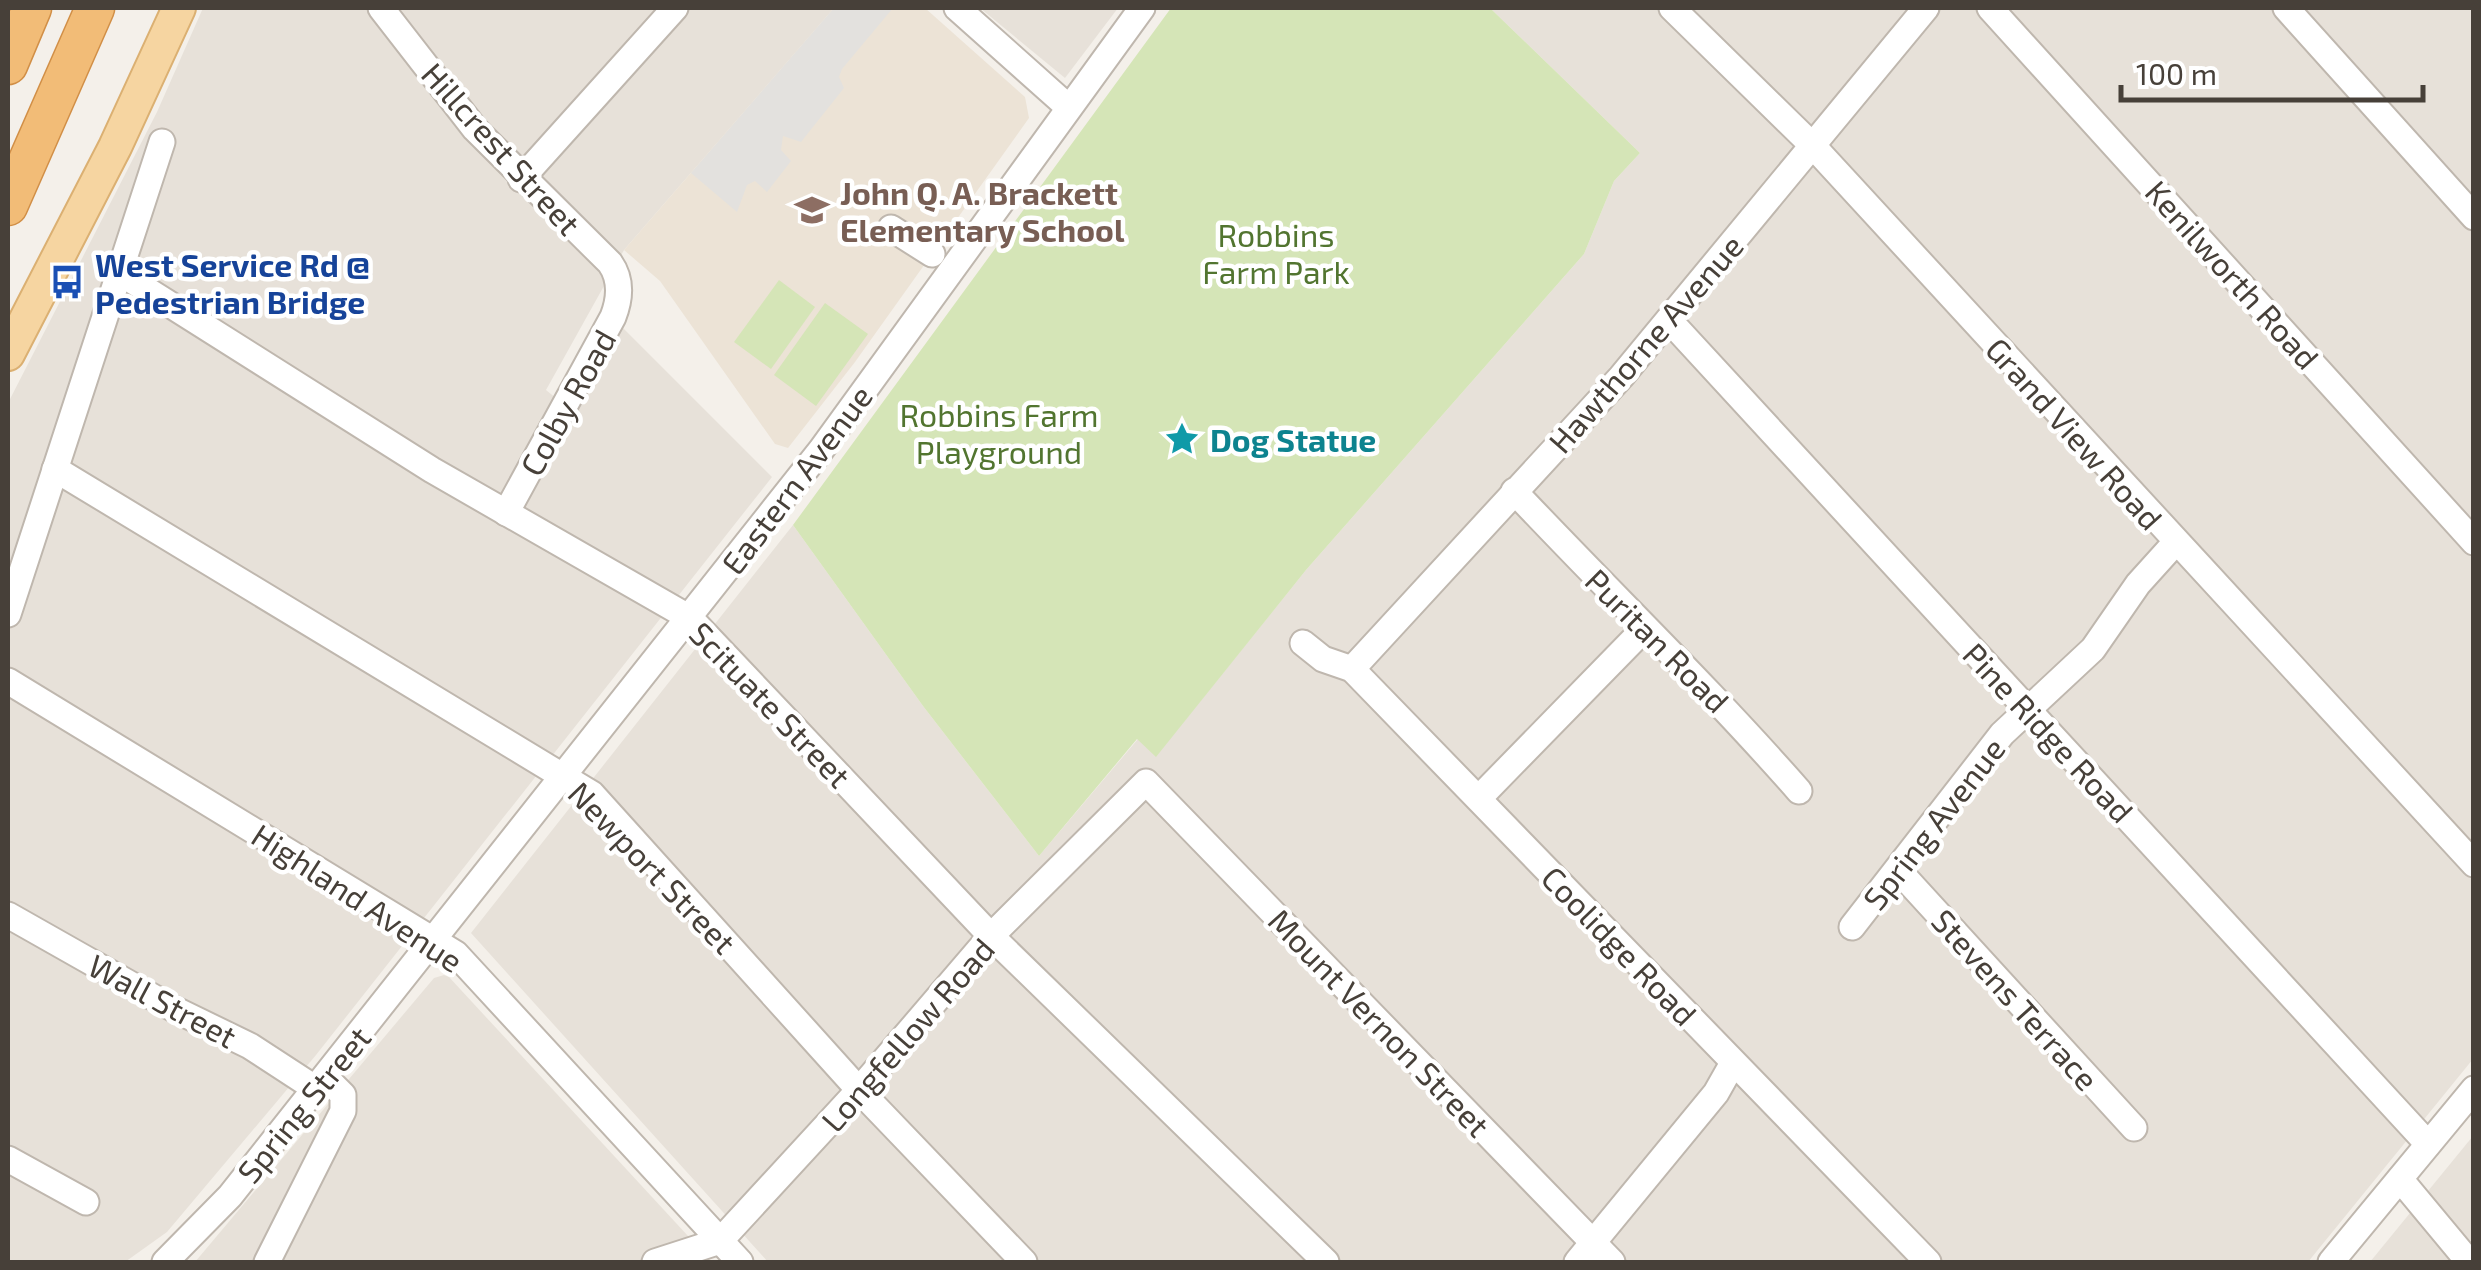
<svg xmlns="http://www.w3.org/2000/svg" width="2481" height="1270" font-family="'Exo 2',sans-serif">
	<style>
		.residential { fill: #e7e1d9 }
		.education { fill: #ece3d6 }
		.green { fill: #d5e5b7 }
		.parking { fill: #e3e1de }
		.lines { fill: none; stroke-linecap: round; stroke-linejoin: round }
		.minor-casing { stroke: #bfb7ae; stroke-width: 29 }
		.major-casing { stroke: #dbb072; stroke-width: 36 }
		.highway-casing { stroke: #d18f47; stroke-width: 41 }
		.minor { stroke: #fff; stroke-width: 25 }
		.major { stroke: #f6d5a1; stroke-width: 32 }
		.highway { stroke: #f2bc77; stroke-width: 38 }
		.labels { text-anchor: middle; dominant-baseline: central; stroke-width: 9; stroke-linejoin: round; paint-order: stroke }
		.street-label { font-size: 32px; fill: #474039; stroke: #fff }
		.education-label { font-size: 32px; font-weight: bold; fill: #785e54; stroke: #fff; text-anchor: start }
		.park-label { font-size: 32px; fill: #527530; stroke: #fff }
		.transit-label { font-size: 32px; font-weight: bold; fill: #164399; stroke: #fff; text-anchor: start }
		.culture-label { font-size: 32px; font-weight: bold; fill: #0d838f; stroke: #fff; text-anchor: start }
	</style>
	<rect width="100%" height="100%" fill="#f4f0ea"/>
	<!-- residential -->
	<g class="residential">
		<polygon points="203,8 834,8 624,250 546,390 574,413 620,325 772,477 316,1055 167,1232 125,1262 8,1262 8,403 157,112"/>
		<polygon points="980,8 1118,8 1065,78"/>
		<polygon points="1490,8 2473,8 2473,1059 2308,1262 768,1262 471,933 793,525 923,706 1039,856 1138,739 1156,756 1306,570 1584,254 1614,181 1640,153"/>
		<polygon points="444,975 449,977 712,1262 195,1262 434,978"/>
		<polygon points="2473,1136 2473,1262 2370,1262"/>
	</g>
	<!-- education -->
	<polygon class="education" points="834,8 925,8 1025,97 1029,118 855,362 788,448 775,444 660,281 624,250"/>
	<!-- green -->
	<g class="green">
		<polygon points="1171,8 1490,8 1640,153 1614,181 1584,254 1306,570 1156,757 1137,739 1039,856 923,706 793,525"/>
		<polygon points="779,280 815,307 771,369 734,342"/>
		<polygon points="825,303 868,334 816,406 774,375"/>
	</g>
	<!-- parking -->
	<polygon class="parking" points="834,8 893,8 842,69 839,77 844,88 801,142 783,136 781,150 791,161 767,192 755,181 747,185 737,212 691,173"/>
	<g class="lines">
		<!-- minor casing -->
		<g class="minor-casing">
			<g id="minor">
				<path d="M 381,8 L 475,129 L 610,263 C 622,280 620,299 613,317 L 506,513"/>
				<polyline points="957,8 1067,106"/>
				<polyline points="1672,8 1813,146 2474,864"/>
				<polyline points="1990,8 2474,542"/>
				<polyline points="2286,8 2474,217"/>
				<polyline points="521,179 675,8"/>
				<polyline points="891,228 932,254"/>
				<polyline points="117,271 432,470 690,618 991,936 1326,1262"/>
				<polyline points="1669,320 2428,1144"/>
				<polyline points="55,469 592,794 859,1090 1024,1262"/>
				<path d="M 1514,491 C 1609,592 1708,687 1799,791"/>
				<polyline points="8,614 162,142"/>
				<polyline points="1303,643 1323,659 1352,669 1928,1262"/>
				<polyline points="1352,669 1621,377 1926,8"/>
				<polyline points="8,681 456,954 740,1262"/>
				<polyline points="1479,798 1644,629"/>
				<polyline points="1898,870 2134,1128"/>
				<polyline points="8,915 174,1009 250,1046 316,1089"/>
				<polyline points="1852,927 2002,734 2093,649 2138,584 2175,543"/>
				<polyline points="8,1159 86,1202"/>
				<polyline points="2400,1179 2469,1262"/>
				<polyline points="165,1262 230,1196 821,450 1142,8"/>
				<polyline points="267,1262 343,1111 343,1095 325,1077"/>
				<polyline points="655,1262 720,1241 859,1090 991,936 1146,782 1612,1262"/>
				<polyline points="1577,1262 1716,1093 1733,1063"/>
				<polyline points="2331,1262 2474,1089"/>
			</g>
		</g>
		<!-- major casing -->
		<g class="major-casing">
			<polyline id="major" points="8,354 115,147 179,8"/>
		</g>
		<!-- highway casing -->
		<g class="highway-casing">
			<g id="highway">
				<polyline points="8,65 32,8"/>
				<polyline points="8,206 95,8"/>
			</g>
		</g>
		<!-- minor -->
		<use href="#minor" class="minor"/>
		<!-- major -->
		<use href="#major" class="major"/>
		<!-- highway -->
		<use href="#highway" class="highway"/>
	</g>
	<!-- icons -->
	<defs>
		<g id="school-bare" transform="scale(2.7)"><path d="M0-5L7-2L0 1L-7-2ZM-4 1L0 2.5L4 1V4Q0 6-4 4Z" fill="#8d6e63" stroke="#fff" stroke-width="2.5" paint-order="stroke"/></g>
		<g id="bus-bare" transform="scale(2.7)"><path d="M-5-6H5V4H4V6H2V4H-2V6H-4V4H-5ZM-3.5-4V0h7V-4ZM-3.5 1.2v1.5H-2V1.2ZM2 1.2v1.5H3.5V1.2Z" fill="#1a4fb4" stroke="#fff" stroke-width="2.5" paint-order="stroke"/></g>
		<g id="sight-bare" transform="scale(2.7)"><path d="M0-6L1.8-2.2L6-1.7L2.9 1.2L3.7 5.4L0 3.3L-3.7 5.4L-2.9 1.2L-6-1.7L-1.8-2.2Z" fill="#0f9aa8" stroke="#fff" stroke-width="2.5" paint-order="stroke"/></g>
	</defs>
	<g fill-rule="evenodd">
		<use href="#school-bare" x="812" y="210"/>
		<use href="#bus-bare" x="67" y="282"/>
		<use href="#sight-bare" x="1182" y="439"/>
	</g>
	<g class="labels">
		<!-- street labels -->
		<g class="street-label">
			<text transform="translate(502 148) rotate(48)">Hillcrest Street</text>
			<text transform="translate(2233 274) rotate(48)">Kenilworth Road</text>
			<text transform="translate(1645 343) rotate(-49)">Hawthorne Avenue</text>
			<text transform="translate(567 402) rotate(-61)">Colby Road</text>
			<text transform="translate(2075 433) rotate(48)">Grand View Road</text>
			<text transform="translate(796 479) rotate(-53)">Eastern Avenue</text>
			<text transform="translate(1658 640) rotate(45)">Puritan Road</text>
			<text transform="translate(771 704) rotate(46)">Scituate Street</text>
			<text transform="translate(2049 732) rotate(47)">Pine Ridge Road</text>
			<text transform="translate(1933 823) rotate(-52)">Spring Avenue</text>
			<text transform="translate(653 867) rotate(46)">Newport Street</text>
			<text transform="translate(358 897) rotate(33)">Highland Avenue</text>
			<text transform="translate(1620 945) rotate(46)">Coolidge Road</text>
			<text transform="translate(2016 999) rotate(48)">Stevens Terrace</text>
			<text transform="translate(163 1000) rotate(28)">Wall Street</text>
			<text transform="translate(1380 1022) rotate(46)">Mount Vernon Street</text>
			<text transform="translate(907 1034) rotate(-49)">Longfellow Road</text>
			<text transform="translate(303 1104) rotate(-51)">Spring Street</text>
		</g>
		<!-- education labels -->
		<g class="education-label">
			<text x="840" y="192">John Q. A. Brackett<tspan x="840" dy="37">Elementary School</tspan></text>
		</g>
		<!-- park labels -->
		<g class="park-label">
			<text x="1276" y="234">Robbins<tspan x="1276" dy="37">Farm Park</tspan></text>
			<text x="999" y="414">Robbins Farm<tspan x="999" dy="37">Playground</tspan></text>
		</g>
		<!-- transit labels -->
		<g class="transit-label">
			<text x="95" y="264">West Service Rd @<tspan x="95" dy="37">Pedestrian Bridge</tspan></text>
		</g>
		<!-- culture labels -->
		<g class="culture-label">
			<text x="1210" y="439">Dog Statue</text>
		</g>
	</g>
	<!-- border -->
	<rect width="2481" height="1270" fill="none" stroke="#474039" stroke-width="20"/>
	<!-- scale -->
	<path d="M2121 85v15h302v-15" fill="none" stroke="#474039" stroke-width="5"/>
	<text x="2136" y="85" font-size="30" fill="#474039" stroke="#ffffff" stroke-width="8" paint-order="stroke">100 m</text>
</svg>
